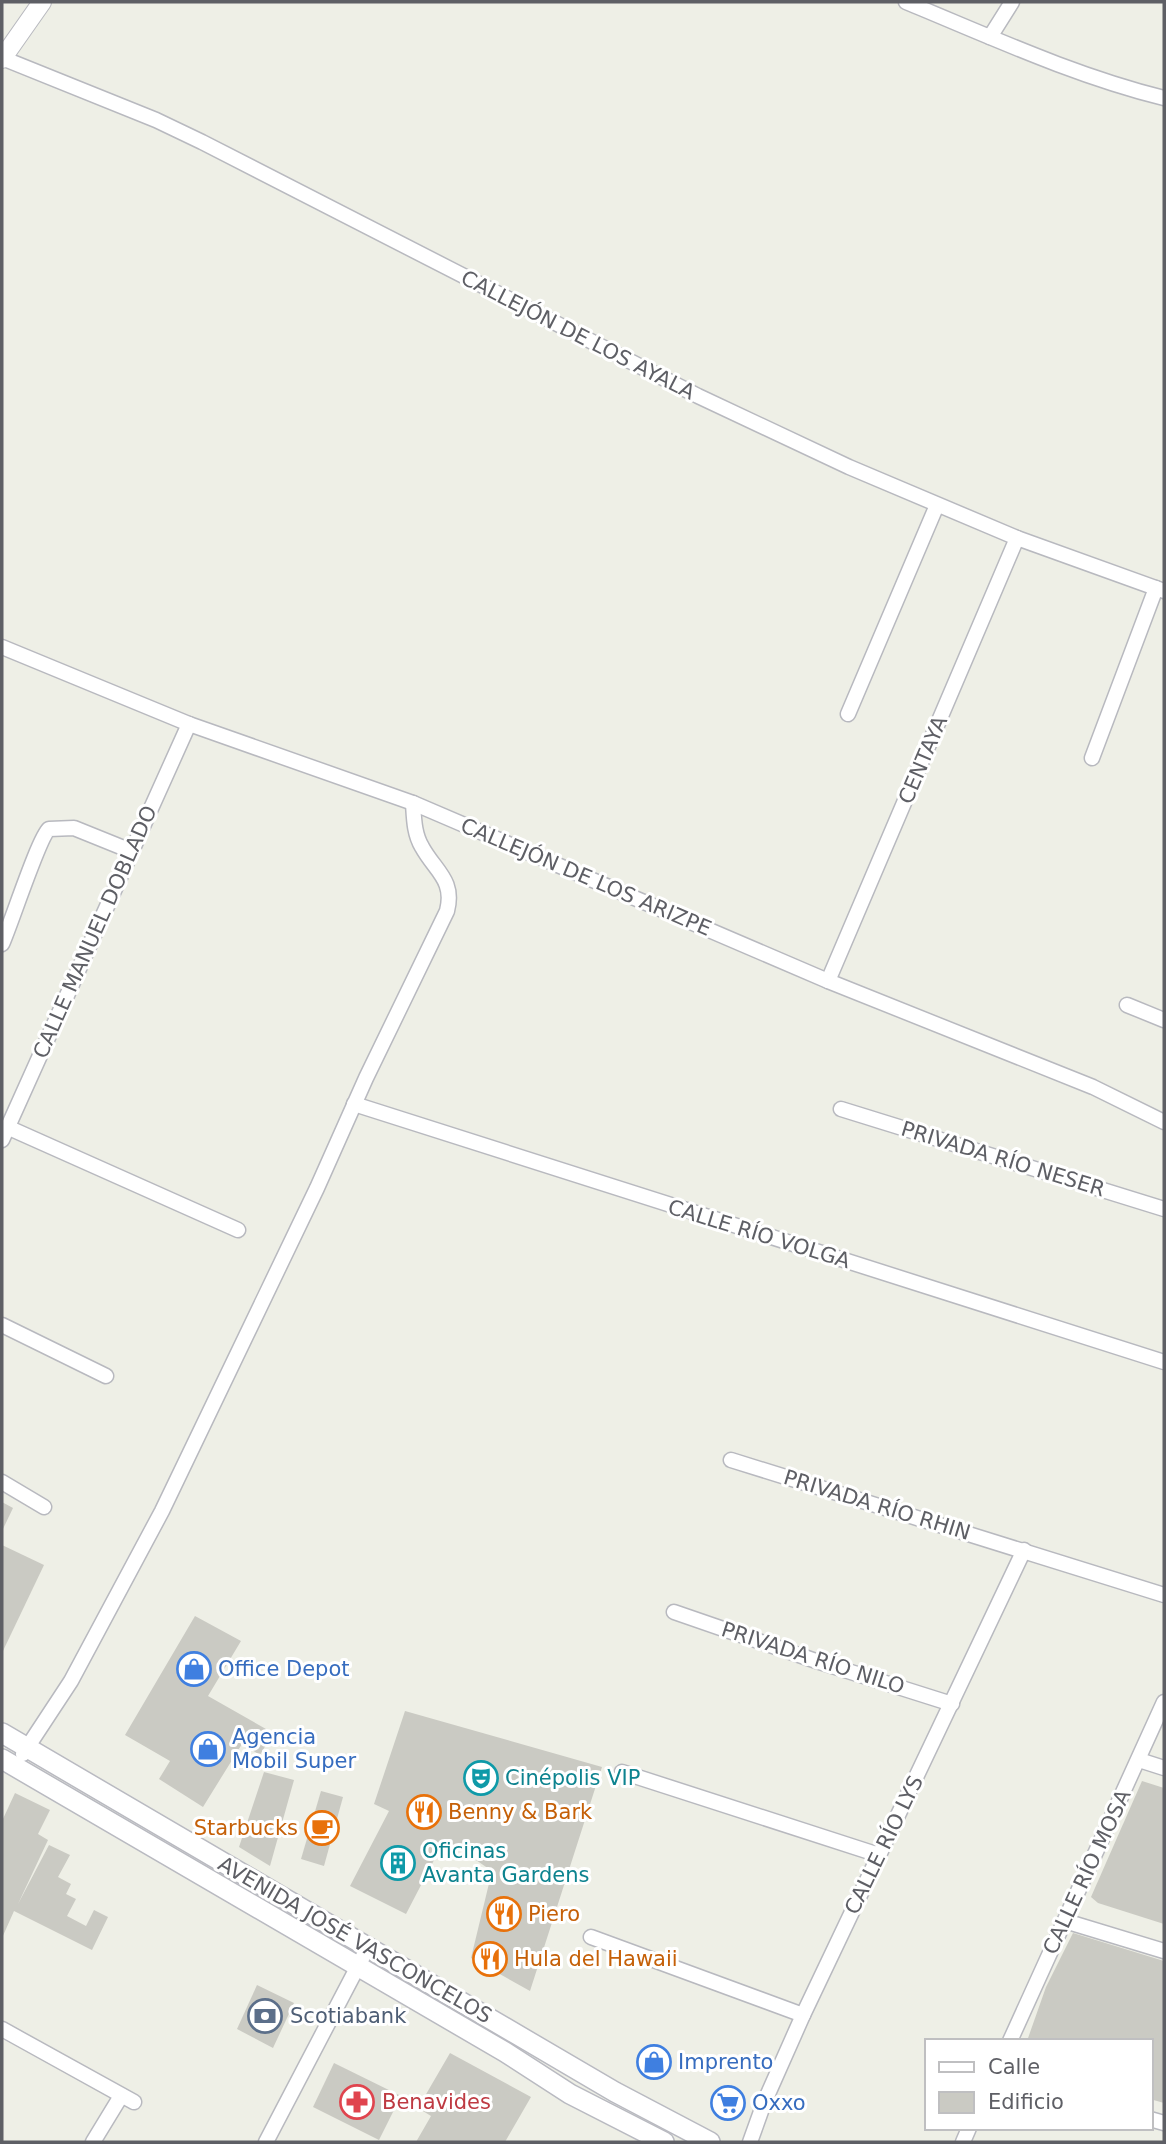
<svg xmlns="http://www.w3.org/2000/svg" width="1166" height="2144" font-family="'DejaVu Sans',sans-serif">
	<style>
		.building { fill: #cacac3 }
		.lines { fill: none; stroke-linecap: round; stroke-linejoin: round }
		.minor-casing { stroke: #b8b9bf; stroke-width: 17 }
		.tertiary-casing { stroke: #b8b9bf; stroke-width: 20 }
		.secondary-casing { stroke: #b9bac1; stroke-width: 22 }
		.minor { stroke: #fff; stroke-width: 14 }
		.tertiary { stroke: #fff; stroke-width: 18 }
		.secondary { stroke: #fff; stroke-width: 19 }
		.labels { text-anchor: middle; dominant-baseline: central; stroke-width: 6; stroke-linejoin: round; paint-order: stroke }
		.street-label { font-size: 21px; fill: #5e5f65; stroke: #fff }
		.shop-label { font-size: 21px; fill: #366cbe; stroke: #fff; text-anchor: start }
		.culture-label { font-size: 21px; fill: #0d838f; stroke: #fff; text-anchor: start }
		.food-label { font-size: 21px; fill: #c56008; stroke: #fff; text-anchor: start }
		.service-label { font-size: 21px; fill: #4e5e75; stroke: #fff; text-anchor: start }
		.health-label { font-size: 21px; fill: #be3a42; stroke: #fff; text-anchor: start }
	</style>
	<rect width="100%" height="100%" fill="#eeefe6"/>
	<!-- building -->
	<g class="building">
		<polygon points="2,1502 13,1508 2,1531"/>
		<polygon points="2,1545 44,1565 2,1653"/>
		<polygon points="195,1616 241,1641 208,1696 273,1733 260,1755 242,1744 203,1807 159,1779 170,1761 125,1735"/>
		<polygon points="405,1711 602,1767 530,1991 471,1958 492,1871 445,1839 406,1914 350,1886 389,1811 374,1804"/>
		<polygon points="264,1772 294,1780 270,1866 239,1847"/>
		<polygon points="1142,1781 1164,1788 1164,1924 1098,1903 1091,1897"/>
		<polygon points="321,1791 343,1797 324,1866 301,1859"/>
		<polygon points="15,1793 50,1810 38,1834 48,1840 18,1904 49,1845 70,1855 58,1877 71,1884 66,1894 76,1899 67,1916 86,1926 94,1910 108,1917 92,1950 14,1911 2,1938 2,1821"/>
		<polygon points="1073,1933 1164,1961 1164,2103 1150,2099 1150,2041 1027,2041 1046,1987"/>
		<polygon points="257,1985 294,2003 273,2048 237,2029"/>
		<polygon points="450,2053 531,2097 505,2142 416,2142 431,2116 418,2108"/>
		<polygon points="334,2063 401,2096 379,2140 313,2107"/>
	</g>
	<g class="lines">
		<!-- minor casing -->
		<g class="minor-casing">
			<g id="minor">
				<path d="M 906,2 C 991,37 1075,76 1164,98"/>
				<polyline points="990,37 1012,2"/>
				<polyline points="2,58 156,120 202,142 698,396 849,467 1017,538 1164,591"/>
				<polyline points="2,647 189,724 413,803 828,981 1093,1087 1164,1122"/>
				<polyline points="848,714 937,505"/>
				<polyline points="1092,758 1156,588"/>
				<path d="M 2,944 C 11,924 39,837 49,829 L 74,828 L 131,851"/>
				<polyline points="828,981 1017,538"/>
				<polyline points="1127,1005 1164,1020"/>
				<polyline points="354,1104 1164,1362"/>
				<polyline points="841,1109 1164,1209"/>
				<polyline points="7,1127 238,1230"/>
				<polyline points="2,1140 189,724"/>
				<polyline points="2,1325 106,1376"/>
				<polyline points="731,1460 1164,1595"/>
				<polyline points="2,1482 44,1507"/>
				<polyline points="674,1612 816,1661 952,1704"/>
				<path d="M 23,1754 L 71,1681 L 162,1511 L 317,1188 L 366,1078 L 447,911 C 455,880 435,871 422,847 C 414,834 414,818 413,803"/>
				<polyline points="1139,1760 1164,1768"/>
				<polyline points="622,1772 879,1855"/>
				<polyline points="1065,1921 1164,1951"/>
				<polyline points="591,1937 803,2015"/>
				<polyline points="2,2029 134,2102"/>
				<polyline points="1010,2041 1164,1702"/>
				<polyline points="1150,2119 1164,2123"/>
				<polyline points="93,2142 121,2096"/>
				<polyline points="266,2142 368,1947"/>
				<polyline points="750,2142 764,2103 803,2015 1024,1550"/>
				<polyline points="963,2142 969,2128"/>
			</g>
		</g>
		<!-- tertiary casing -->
		<g class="tertiary-casing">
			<polyline id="tertiary" points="2,59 42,2"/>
		</g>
		<!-- secondary casing -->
		<g class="secondary-casing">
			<g id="secondary">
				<polyline points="2,1733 615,2092 710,2142"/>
				<polyline points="2,1759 505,2052 570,2094 664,2142"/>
			</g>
		</g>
		<!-- minor -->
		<use href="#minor" class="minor"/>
		<!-- tertiary -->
		<use href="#tertiary" class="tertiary"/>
		<!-- secondary -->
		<use href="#secondary" class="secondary"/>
	</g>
	<!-- icons -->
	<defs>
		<g id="shop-ring" transform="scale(1.75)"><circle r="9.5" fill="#fff" stroke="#3f7fe0" stroke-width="1.5"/><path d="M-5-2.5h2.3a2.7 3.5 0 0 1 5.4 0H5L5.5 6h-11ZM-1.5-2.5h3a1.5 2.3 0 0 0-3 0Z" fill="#3f7fe0"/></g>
		<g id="theatre-ring" transform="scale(1.75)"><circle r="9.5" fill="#fff" stroke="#0f9aa8" stroke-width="1.5"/><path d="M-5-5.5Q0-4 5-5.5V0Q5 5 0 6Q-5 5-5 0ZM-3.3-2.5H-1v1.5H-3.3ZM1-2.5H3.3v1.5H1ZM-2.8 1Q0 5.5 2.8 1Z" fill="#0f9aa8"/></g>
		<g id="restaurant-ring" transform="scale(1.75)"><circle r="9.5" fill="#fff" stroke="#e8710a" stroke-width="1.5"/><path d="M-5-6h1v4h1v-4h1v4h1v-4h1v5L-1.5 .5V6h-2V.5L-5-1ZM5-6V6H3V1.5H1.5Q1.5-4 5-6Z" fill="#e8710a"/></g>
		<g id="cafe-ring" transform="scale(1.75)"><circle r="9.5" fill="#fff" stroke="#e8710a" stroke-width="1.5"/><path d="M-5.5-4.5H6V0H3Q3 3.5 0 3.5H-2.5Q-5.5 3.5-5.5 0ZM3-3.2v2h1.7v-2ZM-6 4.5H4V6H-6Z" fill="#e8710a"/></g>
		<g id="building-ring" transform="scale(1.75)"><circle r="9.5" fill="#fff" stroke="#0f9aa8" stroke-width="1.5"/><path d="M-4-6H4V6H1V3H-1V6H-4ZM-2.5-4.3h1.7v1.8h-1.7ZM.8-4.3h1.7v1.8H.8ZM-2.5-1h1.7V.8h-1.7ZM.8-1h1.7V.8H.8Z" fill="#0f9aa8"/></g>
		<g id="bank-ring" transform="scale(1.75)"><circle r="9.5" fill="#fff" stroke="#5c6f8a" stroke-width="1.5"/><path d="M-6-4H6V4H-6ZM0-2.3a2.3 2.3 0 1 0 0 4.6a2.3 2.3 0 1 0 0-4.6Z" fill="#5c6f8a"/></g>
		<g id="pharmacy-ring" transform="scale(1.75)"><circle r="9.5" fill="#fff" stroke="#e0444e" stroke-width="1.5"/><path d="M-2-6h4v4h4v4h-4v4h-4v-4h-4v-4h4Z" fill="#e0444e"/></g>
		<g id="supermarket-ring" transform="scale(1.75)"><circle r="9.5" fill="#fff" stroke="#3f7fe0" stroke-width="1.5"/><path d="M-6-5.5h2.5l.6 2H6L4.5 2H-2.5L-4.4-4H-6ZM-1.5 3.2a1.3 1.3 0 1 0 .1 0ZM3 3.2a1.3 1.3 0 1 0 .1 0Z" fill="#3f7fe0"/></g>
	</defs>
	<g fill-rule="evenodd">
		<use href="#shop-ring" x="194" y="1669"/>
		<use href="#shop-ring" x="208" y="1749"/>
		<use href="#theatre-ring" x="481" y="1778"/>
		<use href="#restaurant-ring" x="424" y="1812"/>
		<use href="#cafe-ring" x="322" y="1828"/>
		<use href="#building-ring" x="398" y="1863"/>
		<use href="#restaurant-ring" x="504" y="1914"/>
		<use href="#restaurant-ring" x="490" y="1959"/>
		<use href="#bank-ring" x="265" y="2016"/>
		<use href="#shop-ring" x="654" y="2062"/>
		<use href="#pharmacy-ring" x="357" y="2102"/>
		<use href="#supermarket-ring" x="728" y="2103"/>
	</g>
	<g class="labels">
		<!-- street labels -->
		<g class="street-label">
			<text transform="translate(578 335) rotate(27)">CALLEJÓN DE LOS AYALA</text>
			<text transform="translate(923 760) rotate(-67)">CENTAYA</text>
			<text transform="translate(586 877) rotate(23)">CALLEJÓN DE LOS ARIZPE</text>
			<text transform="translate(95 932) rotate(-66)">CALLE MANUEL DOBLADO</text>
			<text transform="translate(1003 1159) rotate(17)">PRIVADA RÍO NESER</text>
			<text transform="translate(759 1234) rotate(17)">CALLE RÍO VOLGA</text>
			<text transform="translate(877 1505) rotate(17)">PRIVADA RÍO RHIN</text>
			<text transform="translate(813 1658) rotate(18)">PRIVADA RÍO NILO</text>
			<text transform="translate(884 1845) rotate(-64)">CALLE RÍO LYS</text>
			<text transform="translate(1087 1872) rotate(-65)">CALLE RÍO MOSA</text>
			<text transform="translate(355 1940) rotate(30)">AVENIDA JOSÉ VASCONCELOS</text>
		</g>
		<!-- shop labels -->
		<g class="shop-label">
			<text x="218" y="1669">Office Depot</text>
			<text x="232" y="1737">Agencia<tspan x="232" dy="24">Mobil Super</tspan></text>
			<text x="678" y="2062">Imprento</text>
			<text x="752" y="2103">Oxxo</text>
		</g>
		<!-- culture labels -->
		<g class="culture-label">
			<text x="505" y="1778">Cinépolis VIP</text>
			<text x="422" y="1851">Oficinas<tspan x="422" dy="24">Avanta Gardens</tspan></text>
		</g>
		<!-- food labels -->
		<g class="food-label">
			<text x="448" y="1812">Benny &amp; Bark</text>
			<text x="298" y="1828" text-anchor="end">Starbucks</text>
			<text x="528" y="1914">Piero</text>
			<text x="514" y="1959">Hula del Hawaii</text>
		</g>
		<!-- service labels -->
		<g class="service-label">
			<text x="290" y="2016">Scotiabank</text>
		</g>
		<!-- health labels -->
		<g class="health-label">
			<text x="382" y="2102">Benavides</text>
		</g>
	</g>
	<!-- border -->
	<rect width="1166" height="2144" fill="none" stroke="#5e5f65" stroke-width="7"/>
	<!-- legend -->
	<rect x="925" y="2039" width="228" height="91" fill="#ffffff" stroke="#bfbfc1" stroke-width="2"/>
	<rect x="939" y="2062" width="35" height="10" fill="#ffffff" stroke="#bfbfc1" stroke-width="2"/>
	<text x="988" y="2074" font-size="21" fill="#5e5f65">Calle</text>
	<rect x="939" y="2092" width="35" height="21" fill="#cacac3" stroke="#bfbfc1" stroke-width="2"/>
	<text x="988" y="2109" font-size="21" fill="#5e5f65">Edificio</text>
</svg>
